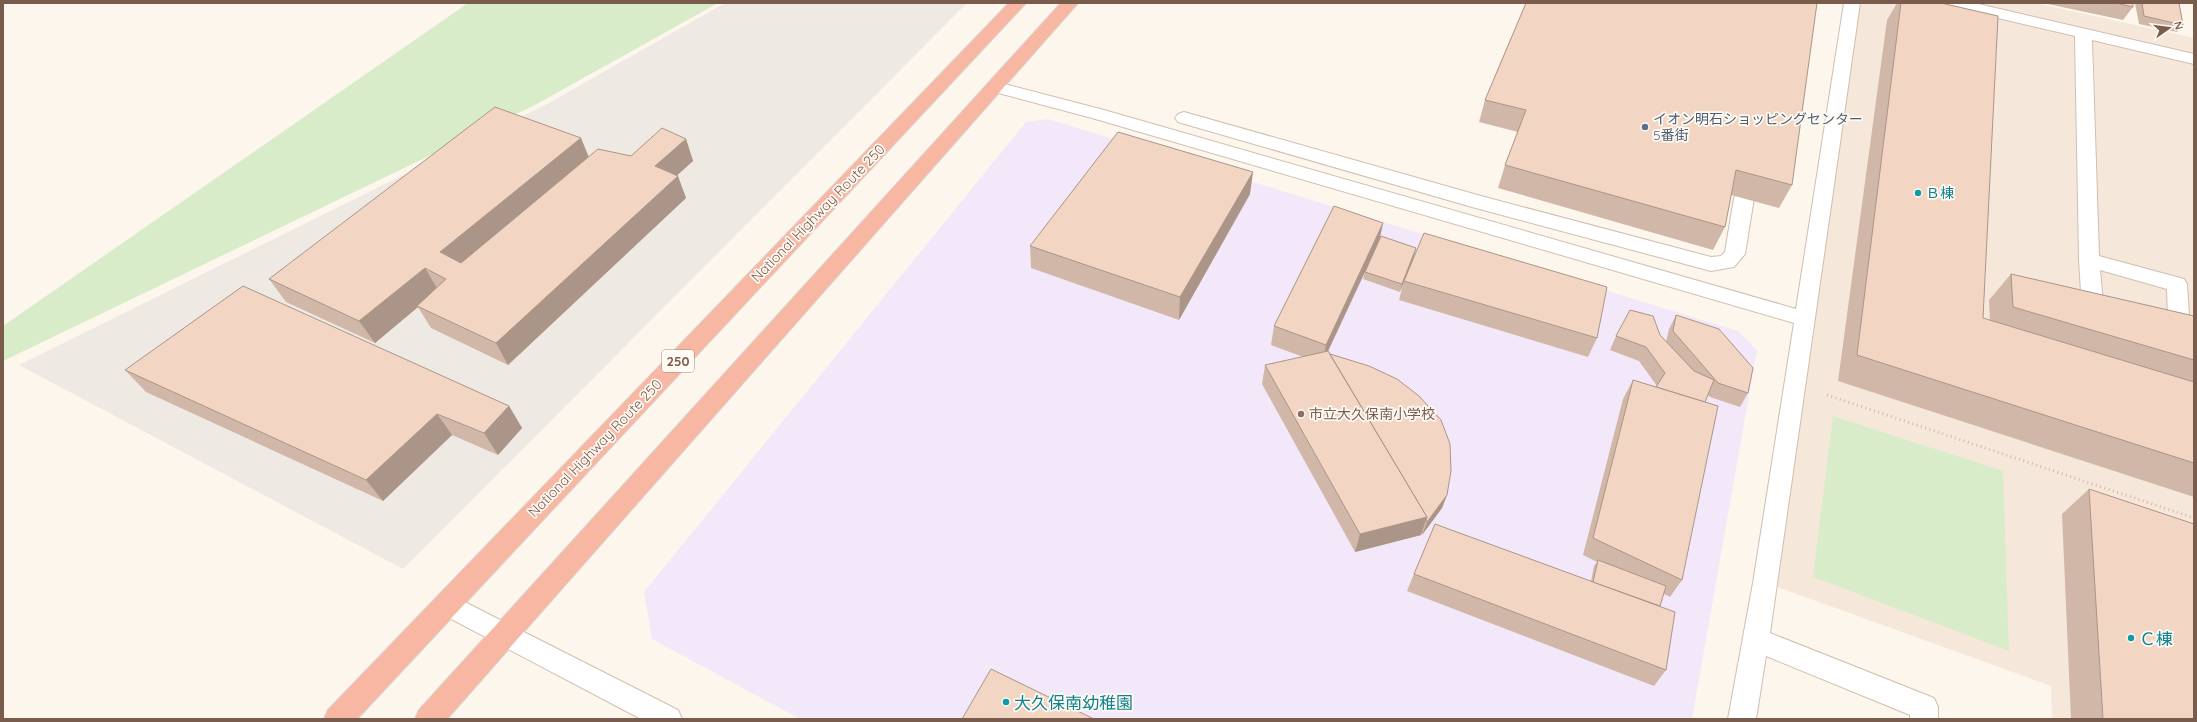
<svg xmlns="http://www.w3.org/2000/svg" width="2197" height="722" font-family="Quicksand,'Noto Sans JP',sans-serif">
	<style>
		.residential { fill: #f5e8da }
		.industrial { fill: #efe9e4 }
		.education { fill: #f3e8fa }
		.green { fill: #d8ecc9 }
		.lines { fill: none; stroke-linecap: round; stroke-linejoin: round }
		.minor-casing { stroke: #d1beb0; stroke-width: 2 }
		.highway-casing { stroke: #dad1cd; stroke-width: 2 }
		.path { stroke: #d9b8a5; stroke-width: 3; stroke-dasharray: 1 3.5; stroke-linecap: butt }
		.minor { fill: #fff; fill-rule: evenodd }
		.highway { fill: #f7b7a3; fill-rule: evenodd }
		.wall { fill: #d1b7a8 }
		.shaded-wall { fill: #aa9588 }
		.building { fill: #f3d5c3; stroke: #aa9588 }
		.service-dot { fill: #5c6f8a; stroke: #fffaf3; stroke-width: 1.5 }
		.culture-dot { fill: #0f9aa8; stroke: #fffaf3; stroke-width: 1.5 }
		.education-dot { fill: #8d6e63; stroke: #fffaf3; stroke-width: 1.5 }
		.labels { text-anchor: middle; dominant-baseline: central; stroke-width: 3.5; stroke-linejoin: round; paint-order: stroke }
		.shield { fill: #fffaf3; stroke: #a28b7f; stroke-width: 1 }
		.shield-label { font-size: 13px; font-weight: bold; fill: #7a5c4d }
		.service-label { font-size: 14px; fill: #4e5e75; stroke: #fffaf3; text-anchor: start }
		.culture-label { font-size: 14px; fill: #0d838f; stroke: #fffaf3; text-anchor: start }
		.street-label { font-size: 14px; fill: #7a5c4d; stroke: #fffaf3 }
		.education-label { font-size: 14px; fill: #785e54; stroke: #fffaf3; text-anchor: start }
		.near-culture-label { font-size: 17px; fill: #0d838f; stroke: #fffaf3; text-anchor: start }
	</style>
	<rect width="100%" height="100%" fill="#fdf6ec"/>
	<!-- residential -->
	<polygon class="residential" points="1845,3 2035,3 2194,38 2194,719 2052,719 2051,686 1766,583"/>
	<!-- industrial -->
	<polygon class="industrial" points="725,3 967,3 403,569 19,365 549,103"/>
	<!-- education -->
	<polygon class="education" points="1048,119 1738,331 1757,350 1692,719 800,719 652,639 644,592 1026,122"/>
	<!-- green -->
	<g class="green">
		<polygon points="468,3 718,3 535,105 3,361 3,326"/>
		<polygon points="1833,416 2003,471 2009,651 1813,577"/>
	</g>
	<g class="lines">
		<!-- minor casing -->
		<g class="minor-casing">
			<g id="minor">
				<polygon points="1844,3 1860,3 1770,633 1934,698 1938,707 1938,719 1910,719 1910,715 1766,656 1756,719 1728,719 1753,583 1794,323 1092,118 991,91 988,87 991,83 997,82 1104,110 1796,309"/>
				<path d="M 1945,3 L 1974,3 L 2194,54 L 2194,64 L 2092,40 L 2099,256 L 2184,279 L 2187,284 L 2190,331 L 2187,337 C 2177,340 2169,336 2159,333 L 2156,327 L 2159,321 L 2168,319 L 2167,289 L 2100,270 L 2103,302 L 2114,306 L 2118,311 L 2114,316 L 2107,319 L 2086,313 L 2082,308 L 2079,260 L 2075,36 L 1947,6 Z"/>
				<polygon points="1184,112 1481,196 1711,257 1721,256 1725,252 1734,198 1737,193 1744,192 1751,193 1754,198 1745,254 1734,267 1711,271 1472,207 1178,122 1175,118 1178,114"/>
				<polygon points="447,593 678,710 682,719 641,719 438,612 434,604 438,596"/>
			</g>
		</g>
		<!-- highway casing -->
		<g class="highway-casing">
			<g id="highway">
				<polygon points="1009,3 1026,3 357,719 324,719 328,710"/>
				<polygon points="1061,3 1078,3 447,719 415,719 419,710"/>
			</g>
		</g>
		<!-- path -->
		<polyline class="path" points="1827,395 2194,518"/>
		<!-- minor -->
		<use href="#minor" class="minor"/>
		<!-- highway -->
		<use href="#highway" class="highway"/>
	</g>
	<!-- wall -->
	<g class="wall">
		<polygon points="1526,3 1792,185 1779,208 1731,195 1725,227 1713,250 1498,188 1505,165 1518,132 1479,122 1485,100"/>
		<polygon points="1897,3 1941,3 1983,318 1990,321 1989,300 2011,274 2194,316 2194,497 1838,381 1887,20"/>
		<polygon points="2043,3 2133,3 2133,7 2123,20"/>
		<polygon points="2135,3 2179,3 2183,25 2177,32 2139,24"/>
		<polygon points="581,138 588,157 631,156 686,139 693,161 677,175 686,198 508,365 431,328 418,307 375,343 286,302 269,279"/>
		<polygon points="1250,194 1179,320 1031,268 1030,246"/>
		<polygon points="1383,223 1379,241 1414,256 1400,292 1363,279 1365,272 1373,254 1328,351 1330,354 1447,495 1442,508 1422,535 1421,533 1421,535 1355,552 1262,384 1265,365 1303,357 1271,345 1274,326"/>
		<polygon points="1404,281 1597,338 1588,357 1399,300"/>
		<polygon points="1676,315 1748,393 1740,407 1710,397 1708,395 1705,402 1682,580 1670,597 1664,594 1660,606 1666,670 1654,686 1407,591 1414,574 1591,581 1594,566 1597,562 1583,555 1623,399 1633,380 1656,387 1657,386 1639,361 1610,350 1616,336 1660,335 1666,342 1669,329"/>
		<polygon points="125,370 509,406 522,428 498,455 452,435 383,501 146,392"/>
		<polygon points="2089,489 2194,719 2071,719 2062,514"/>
	</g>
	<!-- shaded-wall -->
	<g class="shaded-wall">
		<polygon points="581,138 590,160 453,275 440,252"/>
		<polygon points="686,139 693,161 663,188 655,166"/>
		<polygon points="1253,172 1250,194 1179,320 1180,297"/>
		<polygon points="678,176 686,198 508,365 496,343"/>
		<polygon points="1383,223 1379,242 1322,364 1326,345"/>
		<polygon points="1416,248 1414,256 1400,292 1402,284"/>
		<polygon points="425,268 438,290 417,306 418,307 375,343 359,321"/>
		<polygon points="509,406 522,428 498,455 484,433"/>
		<polygon points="437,414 452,435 383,501 366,480"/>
		<polygon points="1447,495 1442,508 1422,535 1427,522"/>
		<polygon points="1427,517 1421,535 1355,552 1360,534"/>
	</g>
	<!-- building -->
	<g class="building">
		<polygon points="1526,3 1817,3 1792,185 1736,170 1725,227 1505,165 1526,110 1485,100"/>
		<polygon points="1901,3 1941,3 1998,16 1983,318 2194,382 2194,463 1857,355"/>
		<polygon points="2116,3 2133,3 2133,7"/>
		<polygon points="2142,3 2179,3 2183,25 2144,16"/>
		<polygon points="495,107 581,138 440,252 461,263 598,149 631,156 662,128 686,139 655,166 678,176 496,343 417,306 446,279 425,268 359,321 269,279"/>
		<polygon points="1118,132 1253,172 1180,297 1030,246"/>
		<polygon points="1334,206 1383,223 1326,345 1274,326"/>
		<polygon points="1424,233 1607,287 1597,338 1404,281"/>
		<polygon points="1381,236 1416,248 1402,284 1365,272"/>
		<polygon points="2011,274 2194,316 2194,360 2013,307"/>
		<polygon points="243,286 509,406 484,433 437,414 366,480 125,370"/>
		<polygon points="1630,310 1653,316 1660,335 1694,371 1714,380 1705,402 1656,387 1665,373 1646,347 1616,336"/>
		<polygon points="1676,315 1719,329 1753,368 1748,393 1718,383 1673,331"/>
		<polygon points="1328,351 1427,517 1360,534 1265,365"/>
		<polygon points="1330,354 1369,366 1397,379 1419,396 1441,420 1450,444 1451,471 1447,495 1427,522 1426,520 1427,517"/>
		<polygon points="1633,380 1718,406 1682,580 1593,538"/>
		<polygon points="2089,489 2194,524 2194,719 2103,719"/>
		<polygon points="1435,524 1675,612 1666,670 1414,574"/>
		<polygon points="1598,560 1666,586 1660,606 1593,582"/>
		<polygon points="991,669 1094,719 962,719"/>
	</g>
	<!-- markers -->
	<circle class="service-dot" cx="1645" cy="127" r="4"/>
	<g class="culture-dot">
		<circle cx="1918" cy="193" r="4"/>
		<circle cx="2131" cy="638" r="4"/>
		<circle cx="1006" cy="702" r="4"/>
	</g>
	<circle class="education-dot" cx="1301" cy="414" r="4"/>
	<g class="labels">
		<!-- shield labels -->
		<rect class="shield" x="662" y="350" width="32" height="22" rx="3"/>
		<g class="shield-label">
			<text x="678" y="361">250</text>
		</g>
		<!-- service labels -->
		<g class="service-label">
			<text x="1653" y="119">イオン明石ショッピングセンター<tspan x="1653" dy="16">5番街</tspan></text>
		</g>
		<!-- culture labels -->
		<g class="culture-label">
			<text x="1926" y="193">Ｂ棟</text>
		</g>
		<!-- street labels -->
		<g class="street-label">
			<text transform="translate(818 213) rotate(-46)">National Highway Route 250</text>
			<text transform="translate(595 448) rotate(-46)">National Highway Route 250</text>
		</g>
		<!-- education labels -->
		<g class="education-label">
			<text x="1309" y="414">市立大久保南小学校</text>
		</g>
		<!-- near-culture labels -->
		<g class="near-culture-label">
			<text x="2139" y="638">Ｃ棟</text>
			<text x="1014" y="702">大久保南幼稚園</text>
		</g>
	</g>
	<!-- border -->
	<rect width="2197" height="722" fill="none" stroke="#7a5c4d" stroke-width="8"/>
	<!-- north arrow -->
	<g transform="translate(2169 28) rotate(76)" stroke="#fffaf3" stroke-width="3" paint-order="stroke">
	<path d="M0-3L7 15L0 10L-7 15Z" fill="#7a5c4d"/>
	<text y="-6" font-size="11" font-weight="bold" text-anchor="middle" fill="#7a5c4d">N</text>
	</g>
</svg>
